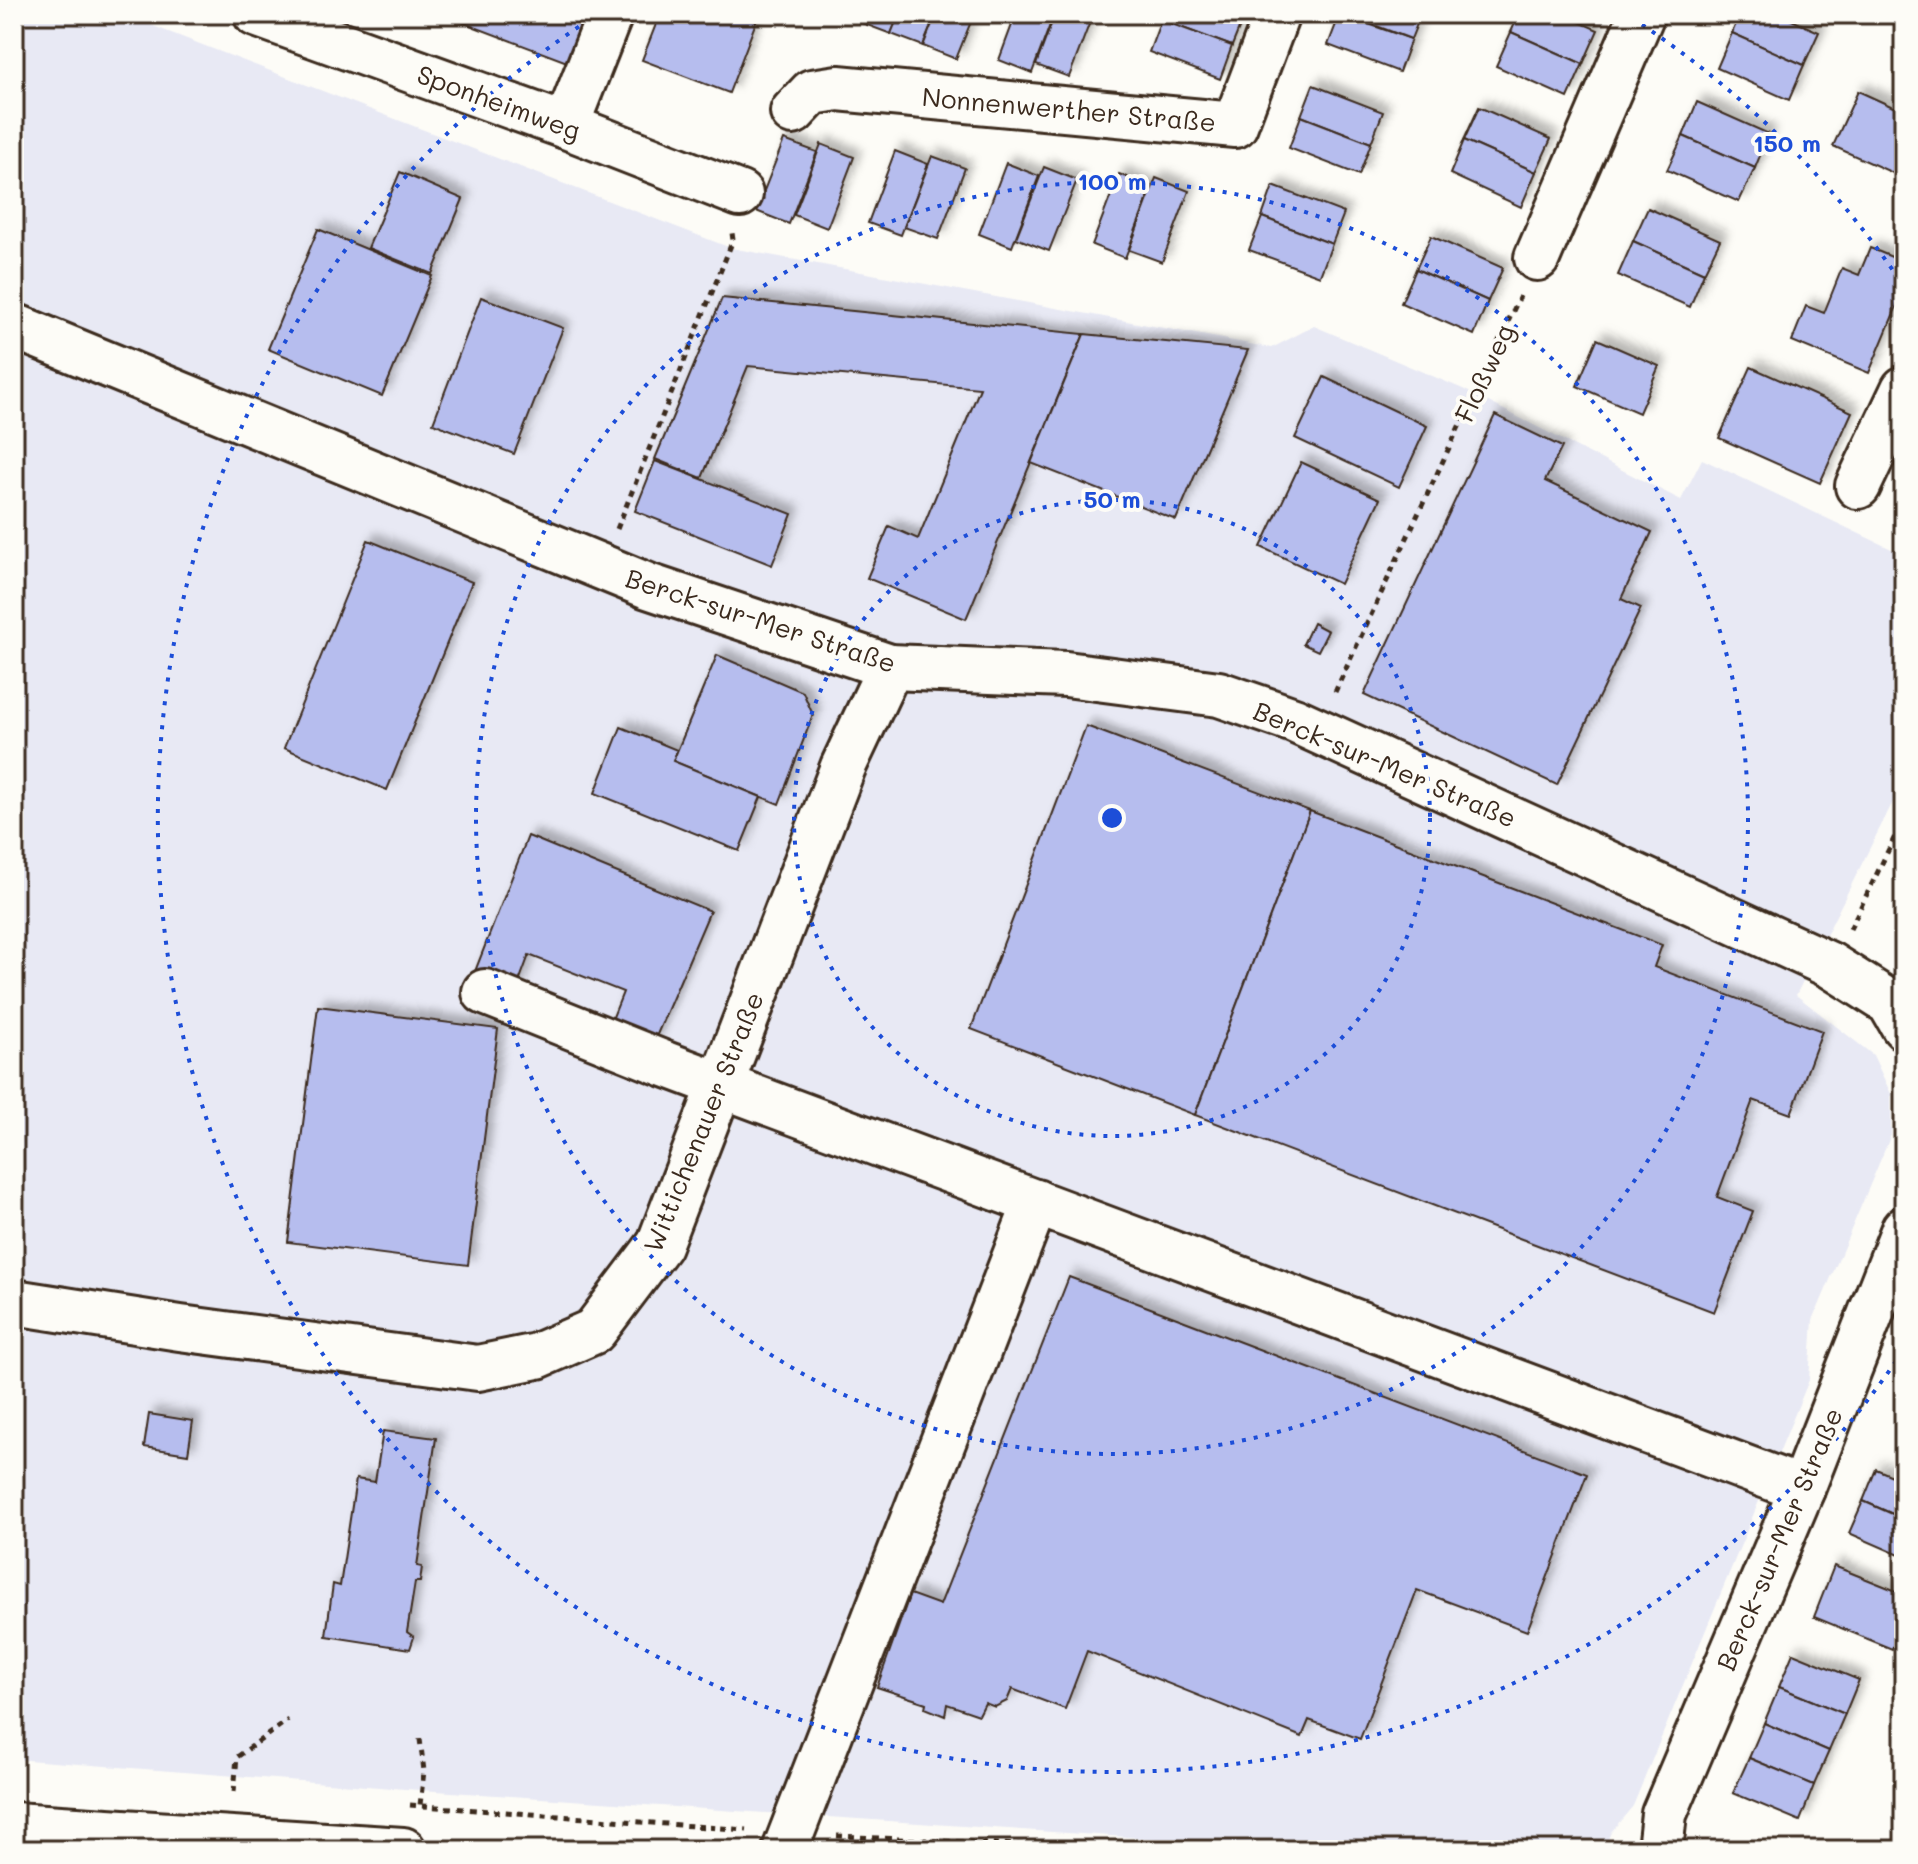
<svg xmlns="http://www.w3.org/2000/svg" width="1918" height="1864" font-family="Mali,sans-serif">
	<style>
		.built { fill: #e8e9f4 }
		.building { fill: #b6bdee; stroke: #3b2a1e; stroke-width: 2; filter: url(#shadow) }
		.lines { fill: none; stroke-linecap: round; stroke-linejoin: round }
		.minor-casing { stroke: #3b2a1e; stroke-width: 50 }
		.path { stroke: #3b2a1e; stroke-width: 5; stroke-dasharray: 6 6; stroke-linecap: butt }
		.minor { stroke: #fdfcf7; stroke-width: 44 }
		.ring { fill: none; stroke: #1d4ed8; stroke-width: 4; stroke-dasharray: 4 8 }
		.labels { text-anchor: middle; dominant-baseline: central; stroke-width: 8; stroke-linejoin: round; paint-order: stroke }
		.street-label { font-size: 26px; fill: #3b2a1e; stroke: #fdfcf7 }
		.centre { fill: #1d4ed8; stroke: #fdfcf7; stroke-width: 4 }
		.ring-label { font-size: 24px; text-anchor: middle; font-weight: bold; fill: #1d4ed8; stroke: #fdfcf7; stroke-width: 8; stroke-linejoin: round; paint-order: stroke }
	</style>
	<defs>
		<filter id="shadow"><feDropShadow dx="7" dy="-7" stdDeviation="4" flood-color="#0004"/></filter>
	</defs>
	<rect width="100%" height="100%" fill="#fdfcf7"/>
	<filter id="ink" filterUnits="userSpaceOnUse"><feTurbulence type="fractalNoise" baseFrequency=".0125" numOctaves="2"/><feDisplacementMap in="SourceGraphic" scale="16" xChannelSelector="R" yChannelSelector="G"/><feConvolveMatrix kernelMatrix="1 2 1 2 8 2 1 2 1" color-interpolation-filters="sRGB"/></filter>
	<g filter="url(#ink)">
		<!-- built -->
		<polygon class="built" points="14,14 122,14 731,248 1272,348 1314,326 1463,389 1681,500 1702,459 1904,555 1904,780 1796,995 1873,1055 1891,1094 1891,1135 1813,1320 1809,1380 1633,1806 1611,1832 1604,1850 1324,1850 405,1789 14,1759"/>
		<!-- building -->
		<g class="building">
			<polygon points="458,14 586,14 567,62 456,20"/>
			<polygon points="660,14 759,14 729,93 642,60"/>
			<polygon points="862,14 899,14 891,34 859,22"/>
			<polygon points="899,14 936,14 923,46 891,34"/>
			<polygon points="936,14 974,14 956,59 923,46"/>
			<polygon points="1016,14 1054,14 1032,73 999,60"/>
			<polygon points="1055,14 1093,14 1069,77 1036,65"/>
			<polygon points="1163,14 1245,14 1232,46 1161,20"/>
			<polygon points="1340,14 1411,39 1399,72 1328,45"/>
			<polygon points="1345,14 1421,14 1411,39"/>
			<polygon points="1519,14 1561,14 1598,30 1583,64 1511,32"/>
			<polygon points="1740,14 1778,14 1819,32 1804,65 1732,33"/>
			<polygon points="1161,20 1232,46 1220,79 1149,52"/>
			<polygon points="1511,32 1583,64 1568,98 1496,66"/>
			<polygon points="1732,33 1804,65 1789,100 1717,68"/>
			<polygon points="1313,85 1383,112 1371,143 1301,116"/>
			<polygon points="1858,91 1904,112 1904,178 1833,146"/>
			<polygon points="1697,102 1769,134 1755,168 1683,136"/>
			<polygon points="1479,107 1551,139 1536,172 1464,140"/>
			<polygon points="1301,116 1371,143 1359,175 1289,148"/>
			<polygon points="1683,136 1755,168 1739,202 1667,170"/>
			<polygon points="784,140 817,152 789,224 756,211"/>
			<polygon points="1464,140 1536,172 1521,207 1450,174"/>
			<polygon points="821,144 854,157 827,228 794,215"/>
			<polygon points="895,151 928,164 901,235 868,223"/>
			<polygon points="932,156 965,168 938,239 904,227"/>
			<polygon points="1006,163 1039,176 1012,247 979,234"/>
			<polygon points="1044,167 1077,180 1049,251 1016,238"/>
			<polygon points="400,172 463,199 432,274 368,248"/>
			<polygon points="1119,174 1152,187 1125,258 1092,245"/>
			<polygon points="1156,178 1189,191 1162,262 1129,250"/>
			<polygon points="1273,186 1344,213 1332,244 1262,217"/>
			<polygon points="1648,208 1720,240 1704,273 1633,241"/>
			<polygon points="1262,217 1332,244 1320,276 1249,250"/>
			<polygon points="318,229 432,276 382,396 268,349"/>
			<polygon points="1431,236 1503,268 1488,301 1416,269"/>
			<polygon points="1633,241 1704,273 1690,307 1618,275"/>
			<polygon points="1870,248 1904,262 1904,289 1869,373 1792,341 1806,306 1824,313 1842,268 1859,275"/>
			<polygon points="1416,269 1488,301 1474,335 1401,303"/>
			<polygon points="481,297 563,328 514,454 433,423"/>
			<polygon points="722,298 1084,334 966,619 867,578 889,526 918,539 980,388 748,366 702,478 655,459"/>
			<polygon points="1084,334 1248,350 1176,520 1031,463"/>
			<polygon points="1597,339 1659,366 1639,413 1577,386"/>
			<polygon points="1751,367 1852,412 1820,483 1719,438"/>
			<polygon points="1324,377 1427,426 1399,487 1295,438"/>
			<polygon points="1495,415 1562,447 1545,481 1652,532 1621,599 1641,608 1557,785 1364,695"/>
			<polygon points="655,461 792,514 772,565 635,511"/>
			<polygon points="1301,462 1380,499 1340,584 1261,547"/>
			<polygon points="368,540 472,582 387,790 284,748"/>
			<polygon points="1313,623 1328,631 1318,651 1303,644"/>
			<polygon points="717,655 803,692 813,715 779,804 673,761"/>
			<polygon points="1086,726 1310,811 1195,1115 971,1029"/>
			<polygon points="621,727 677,750 673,761 761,797 739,851 595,793"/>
			<polygon points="1310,811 1662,945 1654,967 1822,1031 1791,1114 1753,1100 1717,1197 1753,1211 1714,1312 1195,1115"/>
			<polygon points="528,836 710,911 653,1044 609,1027 623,992 529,955 516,990 474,974"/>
			<polygon points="318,1006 498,1029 468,1265 288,1242"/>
			<polygon points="1069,1277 1587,1474 1527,1631 1417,1590 1360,1739 1309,1720 1302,1737 1087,1651 1065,1709 1012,1689 1007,1701 995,1707 985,1703 979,1715 947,1704 945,1716 925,1708 926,1703 877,1687 910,1594 940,1605"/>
			<polygon points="149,1414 193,1421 188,1454 144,1447"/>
			<polygon points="383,1431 436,1438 417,1566 422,1567 420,1582 415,1582 407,1632 414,1637 410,1649 326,1636 333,1584 340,1586 356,1479 375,1482"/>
			<polygon points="1876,1469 1904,1481 1904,1519 1863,1501"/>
			<polygon points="1863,1501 1904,1519 1904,1557 1849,1533"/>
			<polygon points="1834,1566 1904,1594 1904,1619 1892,1649 1814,1617"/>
			<polygon points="1793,1653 1859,1680 1845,1714 1779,1687"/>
			<polygon points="1779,1687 1845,1714 1829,1751 1764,1723"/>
			<polygon points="1764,1723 1829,1751 1814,1785 1749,1758"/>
			<polygon points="1749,1758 1814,1785 1800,1821 1733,1793"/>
		</g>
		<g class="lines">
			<!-- minor casing -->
			<g class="minor-casing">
				<g id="minor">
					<polyline points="256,14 566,126 740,194"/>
					<polyline points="793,112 812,92 838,88 1235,125 1277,14"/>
					<polyline points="566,126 610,14"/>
					<polyline points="1537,258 1642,14"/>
					<polyline points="14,326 648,586 890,667 1066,674 1219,694 1294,720 1830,965 1890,1003 1904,1027"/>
					<polyline points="1858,486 1904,389"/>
					<polyline points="485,992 665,1064 1802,1489"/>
					<polyline points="14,1302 180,1328 478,1368 537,1356 594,1331 659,1245 843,767 890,667"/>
					<polyline points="14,1825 403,1850"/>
					<polyline points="785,1850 1036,1202"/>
					<polyline points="1660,1850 1664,1814 1802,1489 1904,1229"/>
				</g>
			</g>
			<!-- path -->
			<g class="path">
				<polyline points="617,529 733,240 732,233"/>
				<polyline points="1335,692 1520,296"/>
				<polyline points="1850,929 1904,818"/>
				<polyline points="420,1739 424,1771 420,1805"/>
				<polyline points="234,1792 237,1757 288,1720"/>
				<polyline points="410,1805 747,1830"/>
				<polyline points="837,1836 1127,1850"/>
			</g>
			<!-- minor -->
			<use href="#minor" class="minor"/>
		</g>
	</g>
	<!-- distance rings -->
	<g class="ring">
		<circle cx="1112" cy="818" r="318"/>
		<circle cx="1112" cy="818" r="636"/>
		<path d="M1903 1351A954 954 0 1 1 592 18M1632 18A954 954 0 0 1 1903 285"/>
	</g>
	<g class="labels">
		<!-- street labels -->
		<g class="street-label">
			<text transform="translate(499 102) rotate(20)">Sponheimweg</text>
			<text transform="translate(1069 109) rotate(5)">Nonnenwerther Straße</text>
			<text transform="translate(1484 373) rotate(-65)">Floßweg</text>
			<text transform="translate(761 620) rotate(18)">Berck-sur-Mer Straße</text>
			<text transform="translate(1385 764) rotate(23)">Berck-sur-Mer Straße</text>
			<text transform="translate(703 1122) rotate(-68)">Wittichenauer Straße</text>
			<text transform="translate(1779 1539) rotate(-67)">Berck-sur-Mer Straße</text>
		</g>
	</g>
	<circle cx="1112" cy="818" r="12" class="centre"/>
	<g class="ring-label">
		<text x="1787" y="152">150 m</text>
		<text x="1112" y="190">100 m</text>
		<text x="1112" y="508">50 m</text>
	</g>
	<!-- margin -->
	<rect width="1918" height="1864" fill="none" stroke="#fdfcf7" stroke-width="48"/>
	<rect x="24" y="24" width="1870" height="1816" fill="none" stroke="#3b2a1e" stroke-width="3" filter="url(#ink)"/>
</svg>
